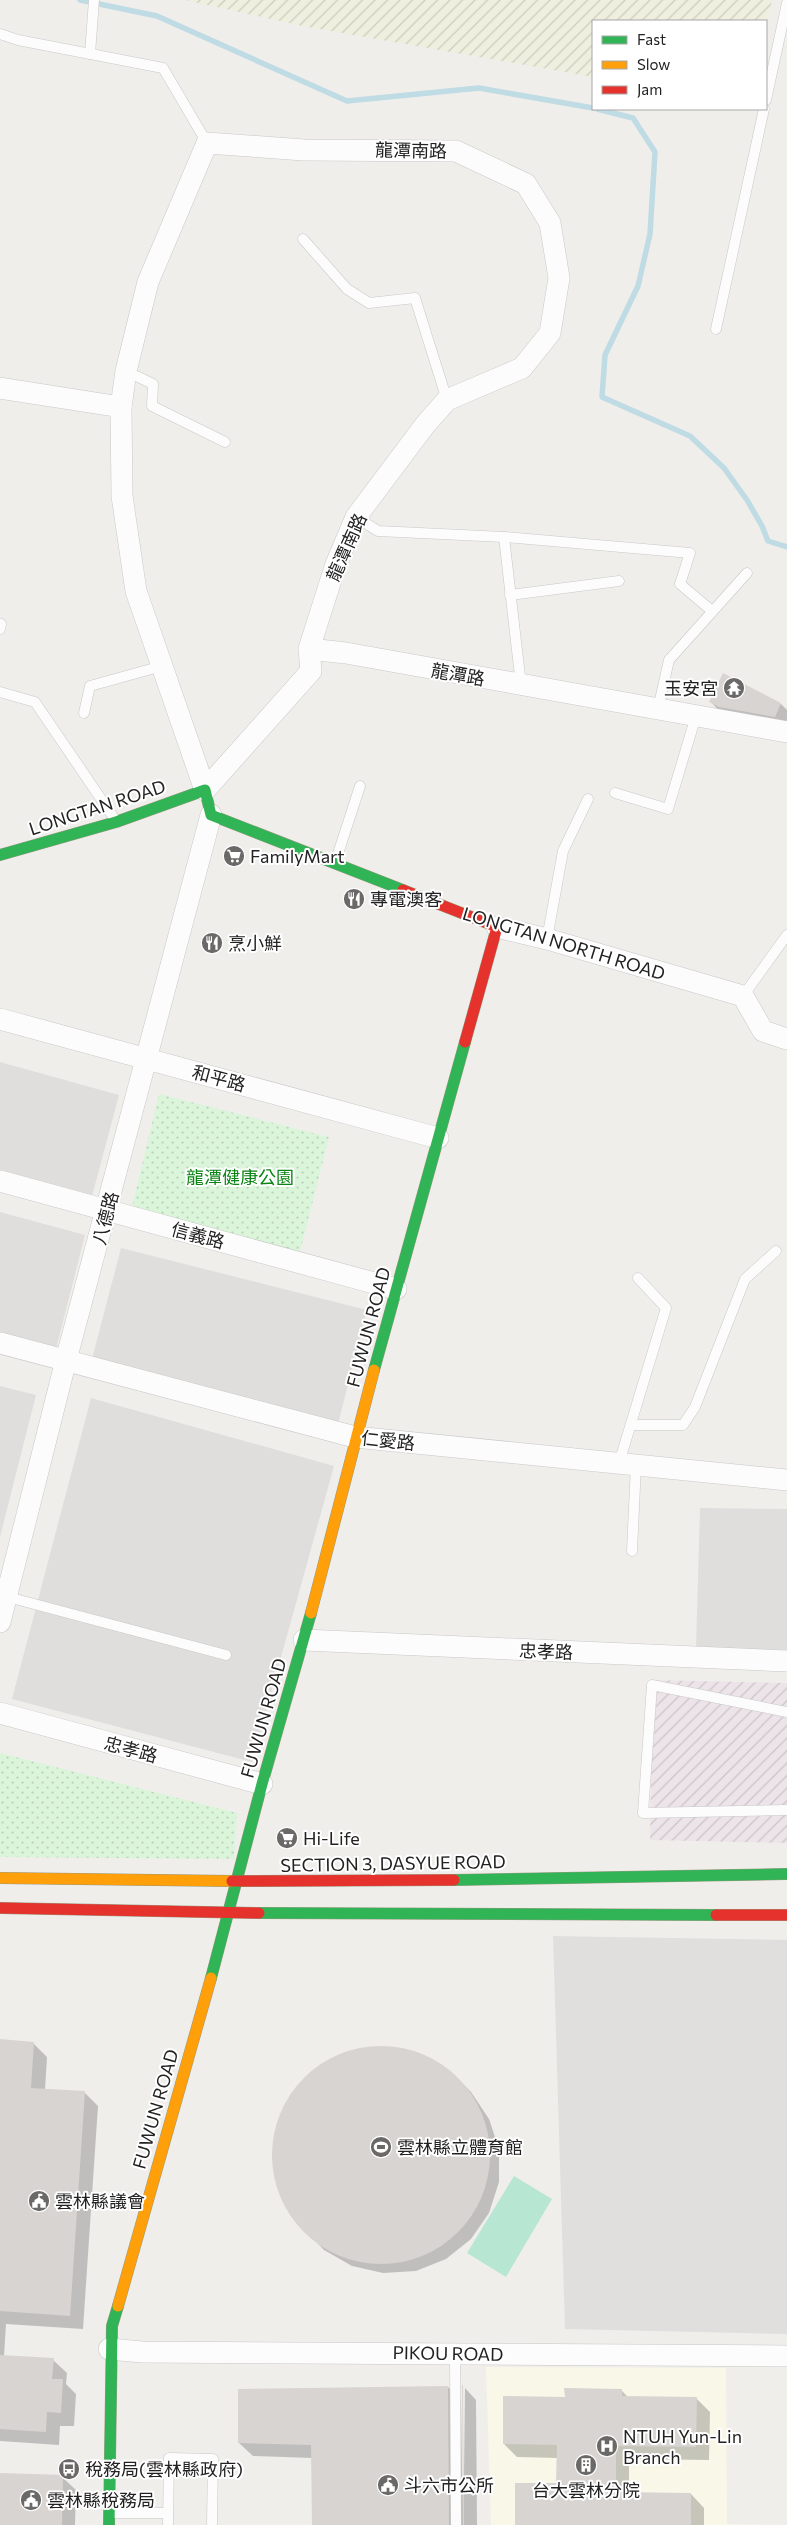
<svg xmlns="http://www.w3.org/2000/svg" width="787" height="2525" font-family="Commissioner,'Noto Sans TC',sans-serif">
	<style>
		.residential { fill: #dfdedc }
		.industrial { fill: url(#industrial-furrows) }
		.education { fill: #f8f7e8 }
		.farmland { fill: url(#farmland-furrows) }
		.park { fill: url(#park-dots) }
		.pitch { fill: #b7e6d2 }
		.parking { fill: #e0dfde }
		.shadow { fill: #0003 }
		.lines { fill: none; stroke-linecap: round; stroke-linejoin: round }
		.stream { stroke: #bfdbe3; stroke-width: 5.5 }
		.building { fill: #d7d4d2 }
		.lane-casing { stroke: #c9c8c7; stroke-width: 11 }
		.street-casing { stroke: #c9c8c7; stroke-width: 22 }
		.fast-casing { stroke: #999a82; stroke-width: 12 }
		.slow-casing { stroke: #999a82; stroke-width: 12 }
		.jam-casing { stroke: #999a82; stroke-width: 12 }
		.lane { stroke: #fdfcfc; stroke-width: 10 }
		.street { stroke: #fdfcfc; stroke-width: 21 }
		.fast { stroke: #30b455; stroke-width: 11 }
		.slow { stroke: #ff9f0a; stroke-width: 11 }
		.jam { stroke: #e5322d; stroke-width: 11 }
		.labels { text-anchor: middle; dominant-baseline: central; stroke-width: 4; stroke-linejoin: round; paint-order: stroke }
		.street-label { font-size: 18px; fill: #222; stroke: #fff }
		.poi-label { font-size: 18px; fill: #222; stroke: #fff; text-anchor: start }
		.park-label { font-size: 18px; fill: #0c8416; stroke: #fff }
	</style>
	<defs>
		<pattern id="industrial-furrows" width="10" height="10" patternUnits="userSpaceOnUse" patternTransform="scale(1.25)"><rect width="10" height="10" fill="#ede4e9"/><path d="M-1 1l2-2M0 10L10 0M9 11l2-2" fill="none" stroke="#cbc3c8"/></pattern>
		<pattern id="farmland-furrows" width="10" height="10" patternUnits="userSpaceOnUse" patternTransform="scale(1.25)"><rect width="10" height="10" fill="#efefdf"/><path d="M-1 1l2-2M0 10L10 0M9 11l2-2" fill="none" stroke="#cdcdbf"/></pattern>
		<pattern id="park-dots" width="8" height="8" patternUnits="userSpaceOnUse" patternTransform="scale(1.25)"><rect width="8" height="8" fill="#daf5da"/><path d="M2 2h.1M6 6h.1" fill="none" stroke="#bbd2bb" stroke-width="1.8" stroke-linecap="round"/></pattern>
	</defs>
	<rect width="100%" height="100%" fill="#f0eeeb"/>
	<!-- residential -->
	<g class="residential">
		<polygon points="0,1062 119,1095 91,1200 0,1174"/>
		<polygon points="0,1212 85,1235 56,1349 0,1334"/>
		<polygon points="121,1248 367,1310 338,1424 92,1359"/>
		<polygon points="0,1386 36,1395 0,1537"/>
		<polygon points="91,1398 334,1466 252,1762 12,1699"/>
		<polygon points="700,1508 787,1509 787,1650 696,1648"/>
	</g>
	<!-- industrial -->
	<polygon class="industrial" points="653,1680 787,1683 787,1843 650,1840"/>
	<!-- education -->
	<polygon class="education" points="486,2367 726,2368 727,2524 769,2525 491,2525"/>
	<!-- farmland -->
	<polygon class="farmland" points="185,0 772,0 766,24 766,21 593,21 593,77 302,26"/>
	<!-- park -->
	<g class="park">
		<polygon points="159,1094 329,1137 299,1256 131,1211"/>
		<polygon points="0,1753 237,1813 234,1859 0,1857"/>
	</g>
	<!-- pitch -->
	<polygon class="pitch" points="514,2176 552,2199 506,2277 467,2253"/>
	<!-- parking -->
	<polygon class="parking" points="553,1936 787,1940 787,2334 565,2329"/>
	<!-- shadow -->
	<g class="shadow">
		<polygon points="711,702 781,704 787,710 787,720 785,726 720,712"/>
		<polygon points="0,2041 33,2043 47,2057 45,2090 84,2092 98,2106 83,2329 6,2324 4,2356 53,2360 67,2373 66,2384 76,2394 74,2426 60,2426 59,2445 0,2441"/>
		<polygon points="373,2047 405,2050 435,2062 461,2082 471,2092 489,2119 499,2149 499,2182 489,2213 471,2239 446,2259 416,2271 383,2273 352,2266 324,2250 291,2216 277,2187 272,2155 277,2124 291,2094 313,2071 341,2055"/>
		<polygon points="448,2387 461,2400 462,2475 464,2475 465,2388 476,2400 477,2525 313,2525 313,2458 253,2456 239,2443"/>
		<polygon points="622,2391 628,2397 696,2398 710,2412 709,2460 629,2459 629,2494 691,2494 704,2508 704,2525 516,2525 557,2485 558,2458 517,2457 504,2444 566,2398"/>
		<polygon points="0,2474 62,2477 76,2490 75,2525 0,2525"/>
	</g>
	<g class="lines">
		<!-- stream -->
		<g class="stream">
			<polyline points="80,0 157,16 347,101 479,88 593,108"/>
			<polyline points="597,109 633,118 655,152 650,234 638,286 605,355 602,397 690,436 724,468 747,500 762,526 768,541 787,547"/>
		</g>
	</g>
	<!-- building -->
	<g class="building">
		<polygon points="723,673 781,703 775,717 719,707 709,702"/>
		<polygon points="0,2039 34,2042 31,2088 85,2091 70,2316 0,2311"/>
		<circle cx="381" cy="2155" r="109"/>
		<polygon points="0,2355 54,2358 52,2379 63,2379 61,2413 47,2412 46,2432 0,2429"/>
		<polygon points="462,2385 463,2385 464,2525 463,2525"/>
		<polygon points="448,2386 449,2525 312,2525 311,2445 238,2443 238,2389"/>
		<polygon points="564,2388 622,2389 622,2396 697,2397 696,2447 616,2446 616,2492 691,2493 691,2525 515,2525 515,2483 556,2483 557,2445 503,2444 503,2396 565,2397"/>
		<polygon points="0,2473 63,2475 62,2525 0,2525"/>
	</g>
	<g class="lines">
		<!-- lane casing -->
		<g class="lane-casing">
			<g id="lane">
				<polyline points="0,34 18,40 163,68 207,143"/>
				<polyline points="90,54 94,0"/>
				<polyline points="766,100 787,3"/>
				<polyline points="303,239 347,289 369,303 415,298 447,400"/>
				<polyline points="716,329 764,109"/>
				<polyline points="126,371 153,384 152,406 225,442"/>
				<polyline points="356,517 378,531 504,537 690,553 680,584 712,611"/>
				<polyline points="504,537 521,685"/>
				<polyline points="510,595 619,581"/>
				<polyline points="0,629 1,624"/>
				<polyline points="0,692 35,702 116,821"/>
				<polyline points="658,709 669,660 747,573"/>
				<polyline points="84,713 90,686 162,666"/>
				<polyline points="615,793 668,809 696,716"/>
				<polyline points="335,863 360,786"/>
				<polyline points="547,939 563,851 588,799"/>
				<polyline points="743,996 787,935"/>
				<polyline points="631,1425 683,1425 695,1407 745,1279 776,1251"/>
				<polyline points="619,1463 666,1308 638,1278"/>
				<polyline points="632,1551 636,1465"/>
				<polyline points="4,1596 226,1655"/>
				<polyline points="787,1712 652,1685 643,1813 787,1810"/>
				<polyline points="455,2353 456,2525"/>
				<polyline points="109,2513 168,2513"/>
				<polyline points="168,2525 169,2458 213,2459 212,2525"/>
			</g>
		</g>
		<!-- street casing -->
		<g class="street-casing">
			<g id="street">
				<polyline points="0,388 121,407"/>
				<polyline points="309,649 336,564 356,517 425,425 447,400 522,368 550,333 559,278 550,223 526,184 456,151 304,150 207,143 148,282 126,371 121,407 122,496 136,591 205,790 311,671 309,649 346,653 787,732"/>
				<polyline points="497,927 547,939 743,996 763,1031 787,1039"/>
				<polyline points="0,1019 438,1138"/>
				<polyline points="0,1181 396,1289"/>
				<polyline points="0,1343 355,1437 787,1480"/>
				<polyline points="0,1622 66,1360 211,815"/>
				<polyline points="304,1640 787,1661"/>
				<polyline points="0,1713 262,1784"/>
				<polyline points="109,2349 142,2352 787,2356"/>
			</g>
		</g>
		<!-- fast casing -->
		<g class="fast-casing">
			<g id="fast">
				<polyline points="0,855 116,822 205,790 211,815 403,890"/>
				<polyline points="374,1370 465,1042"/>
				<polyline points="454,1880 787,1874"/>
				<polyline points="259,1913 716,1915"/>
				<polyline points="211,1978 262,1784 311,1613"/>
				<polyline points="109,2525 112,2326 118,2306"/>
			</g>
		</g>
		<!-- slow casing -->
		<g class="slow-casing">
			<g id="slow">
				<polyline points="311,1613 374,1370"/>
				<polyline points="0,1878 232,1881"/>
				<polyline points="118,2306 211,1978"/>
			</g>
		</g>
		<!-- jam casing -->
		<g class="jam-casing">
			<g id="jam">
				<polyline points="403,890 497,927 465,1042"/>
				<polyline points="232,1881 454,1880"/>
				<polyline points="0,1908 259,1913"/>
				<polyline points="716,1915 787,1915"/>
			</g>
		</g>
		<!-- lane -->
		<use href="#lane" class="lane"/>
		<!-- street -->
		<use href="#street" class="street"/>
		<!-- fast -->
		<use href="#fast" class="fast"/>
		<!-- slow -->
		<use href="#slow" class="slow"/>
		<!-- jam -->
		<use href="#jam" class="jam"/>
	</g>
	<!-- icons -->
	<defs>
		<g id="temple-disc" transform="scale(1.125)"><circle r="9.5" fill="#6a6968" stroke="#fff"/><path d="M0-6L5-2H3V0L6.5 2.5H4V6H1.5V3h-3V6H-4V2.5H-6.5L-3 0V-2H-5Z" fill="#fff"/></g>
		<g id="supermarket-disc" transform="scale(1.125)"><circle r="9.5" fill="#6a6968" stroke="#fff"/><path d="M-6-5.5h2.5l.6 2H6L4.5 2H-2.5L-4.4-4H-6ZM-1.5 3.2a1.3 1.3 0 1 0 .1 0ZM3 3.2a1.3 1.3 0 1 0 .1 0Z" fill="#fff"/></g>
		<g id="restaurant-disc" transform="scale(1.125)"><circle r="9.5" fill="#6a6968" stroke="#fff"/><path d="M-5-6h1v4h1v-4h1v4h1v-4h1v5L-1.5 .5V6h-2V.5L-5-1ZM5-6V6H3V1.5H1.5Q1.5-4 5-6Z" fill="#fff"/></g>
		<g id="stadium-disc" transform="scale(1.125)"><circle r="9.5" fill="#6a6968" stroke="#fff"/><path d="M0-5a6.5 5 0 1 0 0 10a6.5 5 0 1 0 0-10ZM-3.5-1.8h7v3.6h-7Z" fill="#fff"/></g>
		<g id="civic-disc" transform="scale(1.125)"><circle r="9.5" fill="#6a6968" stroke="#fff"/><path d="M-.6-6.5H3V-4.5H.6V-3L4-1V1h2V6H-6V1h2V-1L-.6-3ZM-1.2 2.5V6h2.4V2.5Z" fill="#fff"/></g>
		<g id="hospital-disc" transform="scale(1.125)"><circle r="9.5" fill="#6a6968" stroke="#fff"/><path d="M-5-5h3v3.5h4V-5h3V5h-3V1.5h-4V5h-3Z" fill="#fff"/></g>
		<g id="building-disc" transform="scale(1.125)"><circle r="9.5" fill="#6a6968" stroke="#fff"/><path d="M-4-6H4V6H1V3H-1V6H-4ZM-2.5-4.3h1.7v1.8h-1.7ZM.8-4.3h1.7v1.8H.8ZM-2.5-1h1.7V.8h-1.7ZM.8-1h1.7V.8H.8Z" fill="#fff"/></g>
		<g id="bus-disc" transform="scale(1.125)"><circle r="9.5" fill="#6a6968" stroke="#fff"/><path d="M-5-6H5V4H4V6H2V4H-2V6H-4V4H-5ZM-3.5-4V0h7V-4ZM-3.5 1.2v1.5H-2V1.2ZM2 1.2v1.5H3.5V1.2Z" fill="#fff"/></g>
	</defs>
	<g fill-rule="evenodd">
		<use href="#temple-disc" x="734" y="688"/>
		<use href="#supermarket-disc" x="234" y="856"/>
		<use href="#restaurant-disc" x="354" y="899"/>
		<use href="#restaurant-disc" x="212" y="943"/>
		<use href="#supermarket-disc" x="287" y="1838"/>
		<use href="#stadium-disc" x="381" y="2147"/>
		<use href="#civic-disc" x="39" y="2201"/>
		<use href="#hospital-disc" x="607" y="2446"/>
		<use href="#building-disc" x="586" y="2465"/>
		<use href="#bus-disc" x="69" y="2469"/>
		<use href="#civic-disc" x="388" y="2485"/>
		<use href="#civic-disc" x="31" y="2500"/>
	</g>
	<g class="labels">
		<!-- street labels -->
		<g class="street-label">
			<text transform="translate(411 150) rotate(1)">龍潭南路</text>
			<text transform="translate(346 547) rotate(-66)">龍潭南路</text>
			<text transform="translate(458 674) rotate(10)">龍潭路</text>
			<text transform="translate(97 807) rotate(-18)">LONGTAN ROAD</text>
			<text transform="translate(564 943) rotate(17)">LONGTAN NORTH ROAD</text>
			<text transform="translate(219 1078) rotate(15)">和平路</text>
			<text transform="translate(105 1218) rotate(-75)">八德路</text>
			<text transform="translate(198 1235) rotate(15)">信義路</text>
			<text transform="translate(368 1327) rotate(-75)">FUWUN ROAD</text>
			<text transform="translate(388 1440) rotate(6)">仁愛路</text>
			<text transform="translate(546 1651) rotate(2)">忠孝路</text>
			<text transform="translate(263 1718) rotate(-74)">FUWUN ROAD</text>
			<text transform="translate(131 1749) rotate(15)">忠孝路</text>
			<text transform="translate(393 1863) rotate(-1)">SECTION 3, DASYUE ROAD</text>
			<text transform="translate(155 2109) rotate(-74)">FUWUN ROAD</text>
			<text transform="translate(448 2353) rotate(1)">PIKOU ROAD</text>
		</g>
		<!-- poi labels -->
		<g class="poi-label">
			<text x="718" y="688" text-anchor="end">玉安宮</text>
			<text x="250" y="856">FamilyMart</text>
			<text x="370" y="899">專電澳客</text>
			<text x="228" y="943">烹小鮮</text>
			<text x="303" y="1838">Hi-Life</text>
			<text x="397" y="2147">雲林縣立體育館</text>
			<text x="55" y="2201">雲林縣議會</text>
			<text x="623" y="2436">NTUH Yun-Lin<tspan x="623" dy="21">Branch</tspan></text>
			<text x="85" y="2469">稅務局(雲林縣政府)</text>
			<text x="404" y="2485">斗六市公所</text>
			<text x="586" y="2490" text-anchor="middle">台大雲林分院</text>
			<text x="47" y="2500">雲林縣稅務局</text>
		</g>
		<!-- park labels -->
		<g class="park-label">
			<text x="240" y="1177">龍潭健康公園</text>
		</g>
	</g>
	<!-- legend -->
	<rect x="592" y="20" width="175" height="90" fill="#ffffff" stroke="#a7a7a7"/>
	<rect x="602" y="36" width="25" height="8" fill="#30b455" stroke="#a7a7a7"/>
	<text x="637" y="45" font-size="15" fill="#222222">Fast</text>
	<rect x="602" y="61" width="25" height="8" fill="#ff9f0a" stroke="#a7a7a7"/>
	<text x="637" y="70" font-size="15" fill="#222222">Slow</text>
	<rect x="602" y="86" width="25" height="8" fill="#e5322d" stroke="#a7a7a7"/>
	<text x="637" y="95" font-size="15" fill="#222222">Jam</text>
</svg>
